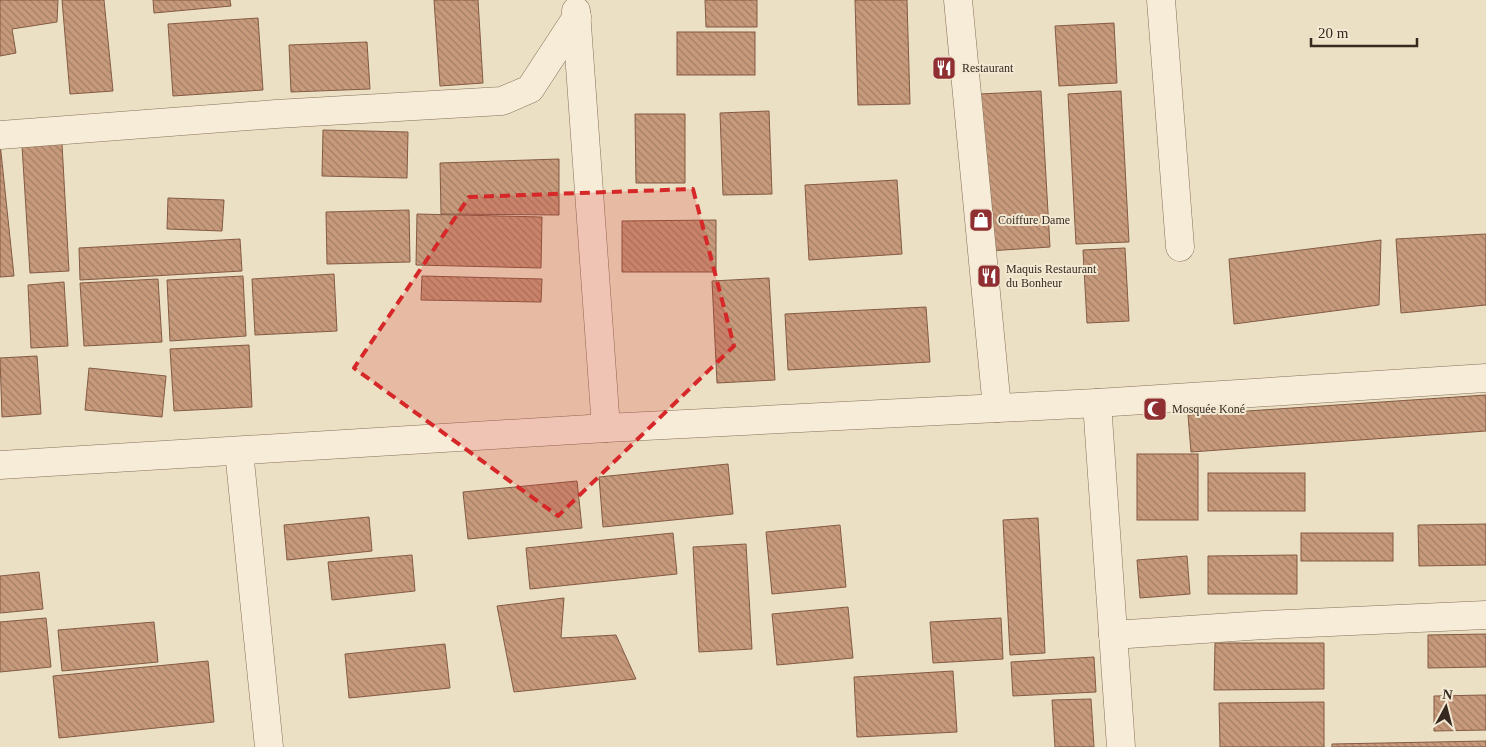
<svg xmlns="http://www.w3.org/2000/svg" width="1486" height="747" font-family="'Times New Roman',serif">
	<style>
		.building { fill: url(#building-back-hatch); stroke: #835b43 }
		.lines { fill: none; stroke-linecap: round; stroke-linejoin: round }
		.minor-casing { stroke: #85715b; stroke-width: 29 }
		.minor { stroke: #f7ecd7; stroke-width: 28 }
		.marked { fill: #d62828; fill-opacity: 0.2; stroke: #d62828; stroke-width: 4; stroke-dasharray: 10 6; stroke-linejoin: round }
		.labels { text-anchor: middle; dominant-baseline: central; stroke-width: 4; stroke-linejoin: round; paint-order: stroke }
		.poi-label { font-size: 12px; fill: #36291f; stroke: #f3e9d3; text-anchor: start }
	</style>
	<defs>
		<pattern id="building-back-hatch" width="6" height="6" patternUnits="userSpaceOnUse" patternTransform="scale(1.25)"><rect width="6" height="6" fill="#c79a7c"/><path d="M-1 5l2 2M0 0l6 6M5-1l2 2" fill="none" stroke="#a27e65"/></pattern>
	</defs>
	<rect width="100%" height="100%" fill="#ebdfc4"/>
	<!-- building -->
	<g class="building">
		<polygon points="0,0 58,0 57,22 12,29 16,53 0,56"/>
		<polygon points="62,0 104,0 113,91 70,94"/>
		<polygon points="153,0 230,0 231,6 154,13"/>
		<polygon points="434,0 478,0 483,83 440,86"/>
		<polygon points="705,0 757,0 757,27 706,27"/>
		<polygon points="855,0 907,0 910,104 858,105"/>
		<polygon points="258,18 263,90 173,96 168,24"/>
		<polygon points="1114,23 1117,83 1059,86 1055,26"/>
		<rect x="677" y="32" width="78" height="43"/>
		<polygon points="367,42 370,89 291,92 289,45"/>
		<polygon points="1041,91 1050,247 988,251 980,94"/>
		<polygon points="1121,91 1129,242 1076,244 1068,94"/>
		<polygon points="769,111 772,194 723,195 720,113"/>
		<polygon points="635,114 685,114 685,183 636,183"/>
		<polygon points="323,130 408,132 407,178 322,176"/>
		<polygon points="0,143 14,276 0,277"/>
		<polygon points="62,144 69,271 30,273 22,146"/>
		<polygon points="559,159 559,215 441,214 440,163"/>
		<polygon points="897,180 902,254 809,260 805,185"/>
		<polygon points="168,198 224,200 222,231 167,229"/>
		<polygon points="409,210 410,262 327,264 326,212"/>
		<polygon points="417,214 542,217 541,268 416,265"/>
		<polygon points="716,220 716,272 622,272 622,221"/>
		<polygon points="1486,234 1486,305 1401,313 1396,239"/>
		<polygon points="240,239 242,271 80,280 79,248"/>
		<polygon points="1381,240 1379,305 1234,324 1229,259"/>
		<polygon points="1125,248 1129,321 1087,323 1083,250"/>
		<polygon points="334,274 337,331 255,335 252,279"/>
		<polygon points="243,276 246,336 170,341 167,280"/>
		<polygon points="422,276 542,279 541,302 421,300"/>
		<polygon points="769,278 775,380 717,383 712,281"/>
		<polygon points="158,279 162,342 84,346 80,283"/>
		<polygon points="64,282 68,346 31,348 28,285"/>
		<polygon points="926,307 930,362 788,370 785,314"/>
		<polygon points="249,345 252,407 174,411 170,349"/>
		<polygon points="37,356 41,414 2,417 0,358"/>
		<polygon points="89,368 166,376 162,417 85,410"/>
		<polygon points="1486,395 1486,431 1191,452 1188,415"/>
		<rect x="1137" y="454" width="61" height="66"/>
		<polygon points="728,464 733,514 603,527 599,477"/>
		<rect x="1208" y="473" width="97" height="38"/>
		<polygon points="577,481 582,528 468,539 463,492"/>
		<polygon points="369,517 372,551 287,560 284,525"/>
		<polygon points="1038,518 1045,653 1010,655 1003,520"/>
		<polygon points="1486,524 1486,565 1419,566 1418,525"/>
		<polygon points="840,525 846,587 772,594 766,532"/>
		<polygon points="673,533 677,574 530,589 526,548"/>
		<rect x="1301" y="533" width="92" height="28"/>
		<polygon points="746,544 752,649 699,652 693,547"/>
		<polygon points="412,555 415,591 332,600 328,562"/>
		<polygon points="1297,555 1297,594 1208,594 1208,556"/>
		<polygon points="1187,556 1190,594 1140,598 1137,560"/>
		<polygon points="39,572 43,609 0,613 0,576"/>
		<polygon points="564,598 561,638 616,635 636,679 514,692 497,606"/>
		<polygon points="848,607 853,658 777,665 772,614"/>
		<polygon points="46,618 51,667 0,672 0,622"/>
		<polygon points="1001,618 1003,659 933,663 930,622"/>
		<polygon points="154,622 158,662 62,671 58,630"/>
		<polygon points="1486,634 1486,667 1428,668 1428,635"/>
		<polygon points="1215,643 1324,643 1324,689 1214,690"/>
		<polygon points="445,644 450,688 349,698 345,654"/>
		<polygon points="1094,657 1096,692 1013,696 1011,662"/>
		<polygon points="208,661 214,722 59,738 53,676"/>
		<polygon points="953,671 957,732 857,737 854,677"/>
		<polygon points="1486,695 1486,730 1434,731 1434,696"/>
		<polygon points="1091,699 1094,747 1055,747 1052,700"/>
		<polygon points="1324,702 1324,747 1220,747 1219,703"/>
		<polygon points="1486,741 1486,747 1332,747 1332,744"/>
	</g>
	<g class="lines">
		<!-- minor casing -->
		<g class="minor-casing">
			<g id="minor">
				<polyline points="958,0 997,408"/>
				<polyline points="1161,0 1180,247"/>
				<polyline points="576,11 606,428"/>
				<polyline points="0,135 276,114 502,101 530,89 577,17"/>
				<polyline points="1097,403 1121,747"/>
				<polyline points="239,451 269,747"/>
				<polyline points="0,465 606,428 1097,403 1486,378"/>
				<polyline points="1113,635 1264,625 1486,615"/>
			</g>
		</g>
		<!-- minor -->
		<use href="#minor" class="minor"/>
	</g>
	<!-- marked area -->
	<path class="marked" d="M 693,189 L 734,346 L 558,516 L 354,368 L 469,197 Z"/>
	<!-- icons -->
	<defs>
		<g id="restaurant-square" transform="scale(1.25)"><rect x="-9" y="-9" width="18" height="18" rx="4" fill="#902f32" stroke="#f3e9d3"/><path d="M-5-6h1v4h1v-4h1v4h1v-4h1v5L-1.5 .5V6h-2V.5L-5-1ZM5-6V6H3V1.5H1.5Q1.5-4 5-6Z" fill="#fff"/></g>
		<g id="shop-square" transform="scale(1.25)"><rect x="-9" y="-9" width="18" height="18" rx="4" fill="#902f32" stroke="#f3e9d3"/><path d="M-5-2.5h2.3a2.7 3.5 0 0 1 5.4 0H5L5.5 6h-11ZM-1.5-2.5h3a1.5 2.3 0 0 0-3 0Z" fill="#fff"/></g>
		<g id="mosque-square" transform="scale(1.25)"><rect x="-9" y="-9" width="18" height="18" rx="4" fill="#902f32" stroke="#f3e9d3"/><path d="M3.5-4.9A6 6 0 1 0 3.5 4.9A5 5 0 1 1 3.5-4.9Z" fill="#fff"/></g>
	</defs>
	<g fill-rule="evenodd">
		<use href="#restaurant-square" x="944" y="68"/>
		<use href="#shop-square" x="981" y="220"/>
		<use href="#restaurant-square" x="989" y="276"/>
		<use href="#mosque-square" x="1155" y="409"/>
	</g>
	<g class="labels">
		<!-- poi labels -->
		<g class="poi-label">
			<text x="962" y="68">Restaurant</text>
			<text x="998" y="220">Coiffure Dame</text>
			<text x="1006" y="269">Maquis Restaurant<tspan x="1006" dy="14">du Bonheur</tspan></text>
			<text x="1172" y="409">Mosquée Koné</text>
		</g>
	</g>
	<!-- north arrow -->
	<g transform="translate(1446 707) rotate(7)" stroke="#f3e9d3" stroke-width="4" paint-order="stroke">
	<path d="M0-4L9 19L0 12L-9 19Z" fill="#36291f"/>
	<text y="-8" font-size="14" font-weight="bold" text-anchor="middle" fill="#36291f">N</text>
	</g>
	<!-- scale -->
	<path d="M1311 38v8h106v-8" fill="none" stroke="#36291f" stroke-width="2.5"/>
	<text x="1318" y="38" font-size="15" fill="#36291f" stroke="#f3e9d3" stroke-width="4" paint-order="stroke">20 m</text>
</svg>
